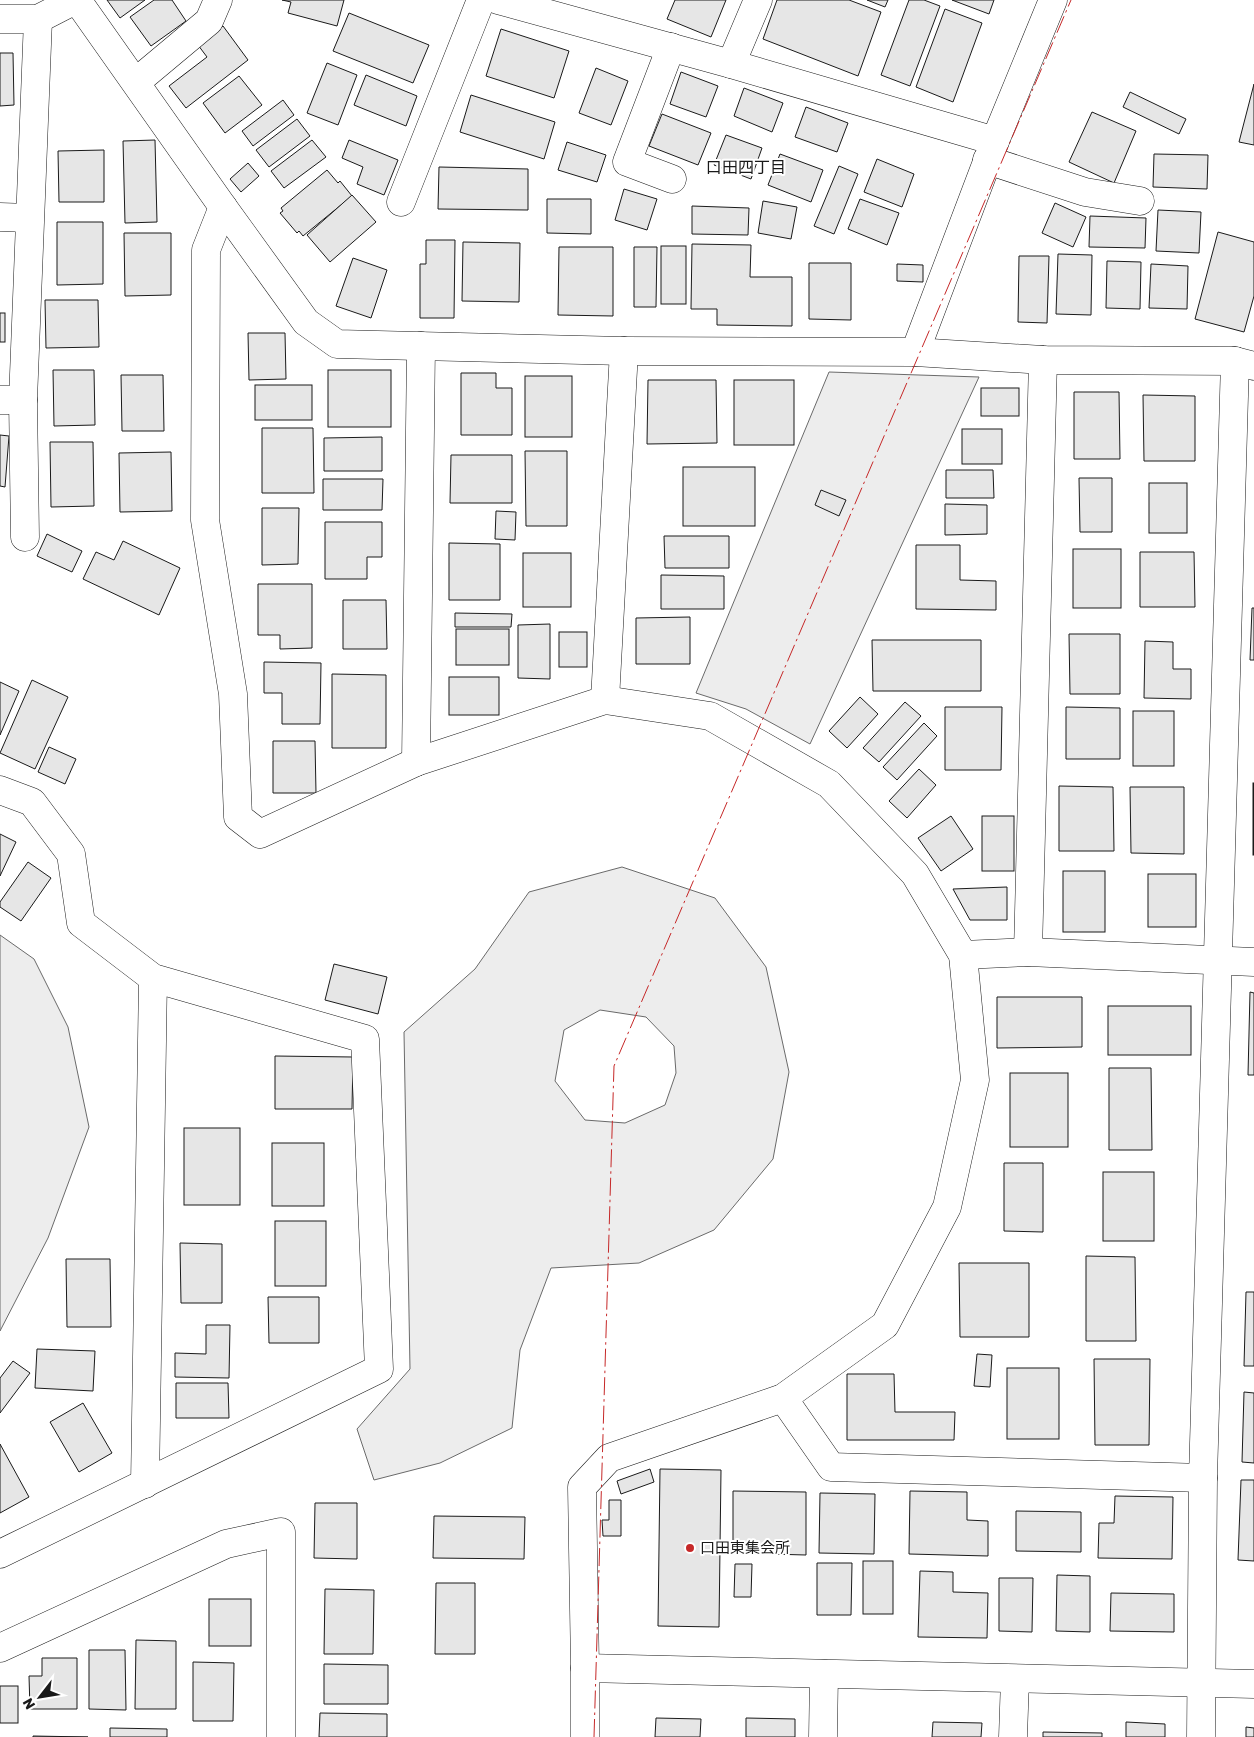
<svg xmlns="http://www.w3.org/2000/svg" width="1254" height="1737" font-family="Rubik,'Noto Sans JP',sans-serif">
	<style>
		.built { fill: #ededed; stroke: #6a6a6a; fill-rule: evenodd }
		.building { fill: #e6e6e6; stroke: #1a1a1a }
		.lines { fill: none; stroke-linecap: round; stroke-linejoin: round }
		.minor-casing { stroke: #1a1a1a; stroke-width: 29 }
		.minor { stroke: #fff; stroke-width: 28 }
		.power { stroke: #c62828; stroke-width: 1; stroke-dasharray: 18 4 2.5 4; stroke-linecap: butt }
		.poi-dot { fill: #c62828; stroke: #fff; stroke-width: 2 }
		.labels { text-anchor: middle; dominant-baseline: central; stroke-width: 4; stroke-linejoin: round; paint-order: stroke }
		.poi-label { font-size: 15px; fill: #1a1a1a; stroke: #fff; text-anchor: start }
		.neighbourhood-label { font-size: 16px; fill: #1a1a1a; stroke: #fff }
	</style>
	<rect width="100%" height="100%" fill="#fff"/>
	<!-- built -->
	<g class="built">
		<polygon points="829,372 979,377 810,744 746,709 696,693"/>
		<path d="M 622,867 L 715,898 L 766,967 L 789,1072 L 773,1159 L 714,1230 L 639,1263 L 551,1268 L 520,1350 L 512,1428 L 440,1463 L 374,1480 L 357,1429 L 410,1369 L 404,1032 L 475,969 L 529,892 ZM 600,1010 L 646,1017 L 674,1046 L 676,1073 L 665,1105 L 625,1123 L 585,1120 L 555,1081 L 564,1030 Z"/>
		<polygon points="0,935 34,959 68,1027 89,1127 48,1238 0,1331"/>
	</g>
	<!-- building -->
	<g class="building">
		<polygon points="107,0 145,0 120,18"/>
		<polygon points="154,0 172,0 186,21 151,46 130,17"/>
		<polygon points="282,0 344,0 337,26 288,13 291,2"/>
		<polygon points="675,0 726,0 711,37 667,19"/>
		<polygon points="777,0 849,0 881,12 858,76 763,39"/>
		<polygon points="867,0 888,0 885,7"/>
		<polygon points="909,0 924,0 940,6 910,86 881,75"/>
		<polygon points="952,0 994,0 989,14"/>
		<polygon points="945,9 982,23 953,102 916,87"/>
		<polygon points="349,13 429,45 413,83 333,51"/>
		<polygon points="223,26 248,60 186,108 169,86 207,57 198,45"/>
		<polygon points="501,29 569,51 554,98 486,76"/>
		<polygon points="0,53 13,53 14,105 0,106"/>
		<polygon points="327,63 357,75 338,125 307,113"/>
		<polygon points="596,68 628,81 611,125 579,113"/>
		<polygon points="681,72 718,86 706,117 670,104"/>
		<polygon points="366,75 417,96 406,126 354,105"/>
		<polygon points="239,76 262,105 225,133 203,103"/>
		<polygon points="1254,84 1254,145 1239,142"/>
		<polygon points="744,88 783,103 772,132 734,116"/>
		<polygon points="1130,92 1186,119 1179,134 1123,107"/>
		<polygon points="471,95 555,122 544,159 460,132"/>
		<polygon points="283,100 294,115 253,146 242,131"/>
		<polygon points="806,107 848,123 837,152 795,137"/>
		<polygon points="1092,112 1136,131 1114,183 1069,162"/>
		<polygon points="662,114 711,133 698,165 649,146"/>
		<polygon points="297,119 310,136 269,167 256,150"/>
		<polygon points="726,135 762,148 751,179 714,165"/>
		<polygon points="155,140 157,222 125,223 123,141"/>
		<polygon points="312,140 326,157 284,188 271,171"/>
		<polygon points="349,140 398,160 384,195 357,184 363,167 342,158"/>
		<polygon points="567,142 606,155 597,182 558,170"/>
		<polygon points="104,150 104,202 59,202 58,151"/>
		<polygon points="780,154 823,170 811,202 768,185"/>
		<polygon points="1154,154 1208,155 1207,189 1153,187"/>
		<polygon points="877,159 914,174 902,207 864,192"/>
		<polygon points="248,163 259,176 241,192 230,179"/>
		<polygon points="839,166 858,174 834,234 814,226"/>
		<polygon points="439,167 528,169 528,210 438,209"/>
		<polygon points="327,170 338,183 340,181 352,196 303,236 299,231 297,233 280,213 283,211 281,208"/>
		<polygon points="624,189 657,199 647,230 615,220"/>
		<polygon points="352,195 376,222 330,262 307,235"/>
		<polygon points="547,199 591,199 591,234 547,233"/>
		<polygon points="860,199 899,213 887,245 848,229"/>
		<polygon points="763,201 797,207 791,239 758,233"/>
		<polygon points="1055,203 1086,217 1073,247 1042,233"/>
		<polygon points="692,206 749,208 748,235 692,234"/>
		<polygon points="1158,210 1201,212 1199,253 1156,251"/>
		<polygon points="1090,216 1146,218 1145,248 1089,247"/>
		<polygon points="57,222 103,222 103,284 57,285"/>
		<polygon points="1218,232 1254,242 1254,296 1244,332 1195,319"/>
		<polygon points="124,233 171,233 171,295 125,296"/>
		<polygon points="426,240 455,240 454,318 420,318 420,264 426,264"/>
		<polygon points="463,242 520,243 519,302 462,301"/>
		<polygon points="692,244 751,245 750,277 792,277 792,326 717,325 717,309 691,309"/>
		<rect x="661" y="246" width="25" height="58"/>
		<polygon points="559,247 613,247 613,316 558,315"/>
		<polygon points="634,247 657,247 656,307 634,307"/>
		<polygon points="1058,254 1092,255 1091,315 1056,314"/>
		<polygon points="1019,256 1049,256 1047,323 1018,322"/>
		<polygon points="353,258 387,270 371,318 336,306"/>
		<polygon points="1107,261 1141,262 1140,309 1106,308"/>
		<polygon points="809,263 851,263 851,320 809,319"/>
		<polygon points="897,264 923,265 923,282 897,281"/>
		<polygon points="1151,264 1188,266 1187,309 1149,308"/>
		<polygon points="45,300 98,300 99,347 46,348"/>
		<rect x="0" y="313" width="5" height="29"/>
		<polygon points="248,333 285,333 286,379 249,380"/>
		<polygon points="53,370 94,370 95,425 54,426"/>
		<rect x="328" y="370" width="63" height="57"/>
		<polygon points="461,373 496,373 496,388 512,388 512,435 461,435"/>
		<polygon points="121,375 163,375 164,431 122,431"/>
		<rect x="525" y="376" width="47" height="61"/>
		<polygon points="648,380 716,380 717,443 647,444"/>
		<rect x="734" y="380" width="60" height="65"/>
		<rect x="255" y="385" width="57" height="35"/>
		<rect x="981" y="388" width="38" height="28"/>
		<polygon points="1074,392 1119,392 1120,459 1074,459"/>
		<polygon points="1143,395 1195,396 1195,461 1144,461"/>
		<polygon points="262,428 313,428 314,493 262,493"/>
		<rect x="962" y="429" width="40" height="35"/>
		<polygon points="0,435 9,436 5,487 0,486"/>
		<polygon points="382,437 382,471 324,471 324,438"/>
		<polygon points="50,442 93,442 94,506 51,507"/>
		<polygon points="525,451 567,451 567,526 526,526"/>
		<polygon points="171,452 172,511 120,512 119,453"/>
		<polygon points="451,455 512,455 512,503 450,503"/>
		<rect x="683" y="467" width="72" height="59"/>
		<polygon points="946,470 993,470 994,498 946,498"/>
		<polygon points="1079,478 1112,478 1112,532 1080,532"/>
		<polygon points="323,479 383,479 382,510 323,510"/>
		<rect x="1149" y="483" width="38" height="50"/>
		<polygon points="821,490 846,500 839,516 815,505"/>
		<polygon points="945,504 987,505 987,534 945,535"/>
		<polygon points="262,508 299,508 298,564 262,565"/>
		<polygon points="496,511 516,512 515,540 495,539"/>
		<polygon points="325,522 382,522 382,557 367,557 367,579 325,579"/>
		<polygon points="47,534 82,551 72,572 37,556"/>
		<polygon points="664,536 729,536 729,568 665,568"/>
		<polygon points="123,541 180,568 159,615 83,579 96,552 114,560"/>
		<polygon points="449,543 500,544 500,600 449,600"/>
		<polygon points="916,545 960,545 960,580 996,581 996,610 916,609"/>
		<rect x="1073" y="549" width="48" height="59"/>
		<polygon points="1140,552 1194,552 1195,607 1140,607"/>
		<rect x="523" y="553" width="48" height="54"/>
		<polygon points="661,575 724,576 724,609 661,609"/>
		<polygon points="258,584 312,584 312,648 280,649 280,635 258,635"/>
		<polygon points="343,600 386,600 387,649 343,649"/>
		<polygon points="1252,608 1254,608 1254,660 1250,660"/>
		<polygon points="455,613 512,614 511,627 455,627"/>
		<polygon points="690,617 690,664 636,664 636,618"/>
		<polygon points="550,624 550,679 518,678 518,625"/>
		<rect x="456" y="629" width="53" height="36"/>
		<rect x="559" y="632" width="28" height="35"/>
		<polygon points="1069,634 1120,634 1120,694 1070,694"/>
		<polygon points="872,640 981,640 981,691 873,691"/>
		<polygon points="1145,641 1173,642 1173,669 1191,669 1191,699 1144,698"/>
		<polygon points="264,662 321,663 320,724 282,724 282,693 264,693"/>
		<polygon points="332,674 386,675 386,748 332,748"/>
		<rect x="449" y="677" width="50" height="38"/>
		<polygon points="32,680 68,697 35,769 0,753"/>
		<polygon points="0,682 19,691 0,735"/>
		<polygon points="860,697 878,714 847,748 829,731"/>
		<polygon points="905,702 921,716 879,762 863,748"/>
		<polygon points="945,707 1002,707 1001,770 945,770"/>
		<polygon points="1066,707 1120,708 1120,759 1066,759"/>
		<rect x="1133" y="711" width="41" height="55"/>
		<polygon points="924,723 937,736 897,780 883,767"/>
		<polygon points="273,741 315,741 316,793 273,793"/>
		<polygon points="49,747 76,759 65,784 38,772"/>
		<polygon points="919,769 936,785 907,818 889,801"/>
		<rect x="1253" y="783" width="1" height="72"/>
		<polygon points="1059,786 1113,787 1114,851 1059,851"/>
		<polygon points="1130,787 1184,787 1184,854 1131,853"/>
		<polygon points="951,816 973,849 941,871 918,838"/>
		<rect x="982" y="816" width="32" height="55"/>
		<polygon points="0,834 16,842 0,876"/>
		<polygon points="28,862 51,878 21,921 0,907 0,902"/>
		<rect x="1063" y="871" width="42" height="61"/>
		<rect x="1148" y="874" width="48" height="53"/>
		<polygon points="1007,887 1007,920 970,920 953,889"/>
		<polygon points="334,964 387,977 378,1014 325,1000"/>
		<polygon points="1250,992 1254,993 1254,1075 1248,1075"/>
		<polygon points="997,997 1082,997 1082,1047 997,1048"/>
		<rect x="1108" y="1006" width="83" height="49"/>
		<polygon points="275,1056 353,1057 352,1109 275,1109"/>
		<polygon points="1109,1068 1151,1068 1152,1150 1109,1150"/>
		<rect x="1010" y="1073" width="58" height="74"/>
		<rect x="184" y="1128" width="56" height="77"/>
		<rect x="272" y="1143" width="52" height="63"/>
		<polygon points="1004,1163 1043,1163 1043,1232 1004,1231"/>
		<rect x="1103" y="1172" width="51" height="69"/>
		<rect x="275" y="1221" width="51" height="65"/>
		<polygon points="180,1243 222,1244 222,1303 181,1303"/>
		<polygon points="1086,1256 1135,1257 1136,1341 1086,1341"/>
		<polygon points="66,1259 110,1259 111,1327 67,1327"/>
		<polygon points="959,1263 1029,1263 1029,1337 960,1337"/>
		<polygon points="1246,1292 1254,1292 1254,1366 1244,1366"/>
		<polygon points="268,1297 319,1297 319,1343 269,1343"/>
		<polygon points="206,1325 230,1325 229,1378 175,1377 175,1353 206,1354"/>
		<polygon points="37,1349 95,1351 93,1391 35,1388"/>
		<polygon points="977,1354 992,1355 990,1387 974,1386"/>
		<polygon points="1094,1359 1150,1359 1149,1445 1095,1445"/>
		<polygon points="13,1361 30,1373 0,1413 0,1378"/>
		<rect x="1007" y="1368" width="52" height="71"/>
		<polygon points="847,1374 894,1374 895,1412 955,1412 954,1440 847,1440"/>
		<polygon points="176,1383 228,1383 229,1418 176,1418"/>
		<polygon points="1244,1392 1254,1393 1254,1463 1242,1462"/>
		<polygon points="83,1403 112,1453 79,1472 50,1422"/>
		<polygon points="0,1444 29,1497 0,1513"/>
		<polygon points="650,1469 654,1482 621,1494 617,1481"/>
		<polygon points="660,1469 721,1470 719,1627 658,1626"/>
		<polygon points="1241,1480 1254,1480 1254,1561 1238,1560"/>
		<polygon points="733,1491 806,1492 806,1555 733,1553"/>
		<polygon points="910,1491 967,1492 967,1520 988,1521 988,1556 909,1554"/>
		<polygon points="820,1493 875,1494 874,1554 819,1553"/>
		<polygon points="1115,1496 1173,1497 1172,1559 1098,1558 1099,1523 1114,1523"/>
		<polygon points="609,1500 621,1500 621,1536 603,1536 602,1520 609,1520"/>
		<polygon points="315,1503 357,1503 357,1559 314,1558"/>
		<polygon points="1016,1511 1081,1512 1081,1552 1016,1551"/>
		<polygon points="434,1516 525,1517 524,1559 433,1558"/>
		<rect x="863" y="1561" width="30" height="53"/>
		<polygon points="817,1563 852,1563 851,1615 817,1615"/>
		<polygon points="735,1564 752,1564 751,1597 734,1597"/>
		<polygon points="920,1571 953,1572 953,1592 988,1593 987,1638 918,1637"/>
		<polygon points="1057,1575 1090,1576 1090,1632 1056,1631"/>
		<polygon points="999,1578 1033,1578 1032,1632 999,1631"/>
		<polygon points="436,1583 475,1583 475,1654 435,1654"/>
		<polygon points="325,1589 374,1590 373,1654 324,1654"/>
		<polygon points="1111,1593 1174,1594 1174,1632 1110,1631"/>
		<rect x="209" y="1599" width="42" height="47"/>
		<polygon points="136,1640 176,1641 176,1709 135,1709"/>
		<polygon points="89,1650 125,1650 126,1710 89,1709"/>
		<polygon points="42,1658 77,1658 77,1709 30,1709 29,1676 42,1676"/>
		<polygon points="193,1662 234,1663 233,1721 193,1721"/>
		<polygon points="324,1664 388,1665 388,1704 324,1704"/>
		<rect x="0" y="1686" width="18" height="37"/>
		<polygon points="320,1713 387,1714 387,1737 319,1737"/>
		<polygon points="656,1718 701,1719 700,1737 655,1737"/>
		<polygon points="746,1718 795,1719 795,1737 746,1737"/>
		<polygon points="933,1722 982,1723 981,1737 932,1737"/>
		<polygon points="1126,1722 1165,1724 1165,1737 1126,1737"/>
		<polygon points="1246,1727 1254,1728 1254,1737 1246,1737"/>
		<polygon points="110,1728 167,1729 167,1737 110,1737"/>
		<polygon points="1043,1732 1102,1733 1102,1737 1043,1737"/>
		<polygon points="33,1736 88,1737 33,1737"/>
	</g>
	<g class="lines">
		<!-- minor casing -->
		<g class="minor-casing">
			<g id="minor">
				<polyline points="77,0 223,207 306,322 337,344 624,351 915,352 1043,360 1235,361 1254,366"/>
				<polyline points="498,0 731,64 995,141"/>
				<polyline points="0,19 38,19 75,0"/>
				<polyline points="671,47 627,162 672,179"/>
				<polyline points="731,64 758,0"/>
				<polyline points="136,82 209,21 218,0"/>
				<polyline points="987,160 1085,192 1140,201"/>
				<polyline points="401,202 481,0"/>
				<polyline points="223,207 206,250 205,520 233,694 238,817 260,834 416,762 605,700 710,716 829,784 915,874 963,955 975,1080 947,1207 885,1325 783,1398 609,1458 582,1487 585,1668"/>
				<polyline points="0,217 29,218"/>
				<polyline points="915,352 995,141 1053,0"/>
				<polyline points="0,400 23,400 38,19"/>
				<polyline points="23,400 25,537"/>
				<polyline points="605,700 624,351"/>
				<polyline points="416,762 421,346"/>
				<polyline points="0,790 32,802 71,854 81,923 153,978 365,1039 379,1369 0,1554"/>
				<polyline points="1028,952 1043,360"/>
				<polyline points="963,955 1028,952 1254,962"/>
				<polyline points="783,1398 831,1467 1203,1478"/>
				<polyline points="145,1484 153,978"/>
				<polyline points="0,1648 226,1544 281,1532 281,1737"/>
				<polyline points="585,1737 585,1668 1254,1684"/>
				<polyline points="823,1737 824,1674"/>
				<polyline points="1013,1737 1015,1679"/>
				<polyline points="1201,1737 1203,1478 1235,361"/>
			</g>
		</g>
		<!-- minor -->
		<use href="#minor" class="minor"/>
		<!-- power -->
		<polyline class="power" points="594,1737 614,1066 1071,0"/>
	</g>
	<!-- markers -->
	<circle class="poi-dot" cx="690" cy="1548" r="5"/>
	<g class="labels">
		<!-- poi labels -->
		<g class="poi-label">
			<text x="700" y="1548">口田東集会所</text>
		</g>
		<!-- neighbourhood labels -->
		<g class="neighbourhood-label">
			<text x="746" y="167">口田四丁目</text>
		</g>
	</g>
	<!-- north arrow -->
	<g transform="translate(40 1697) rotate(239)" stroke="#ffffff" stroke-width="4" paint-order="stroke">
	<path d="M0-4L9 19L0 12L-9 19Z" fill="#1a1a1a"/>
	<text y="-8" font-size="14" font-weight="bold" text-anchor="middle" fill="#1a1a1a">N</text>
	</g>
</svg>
